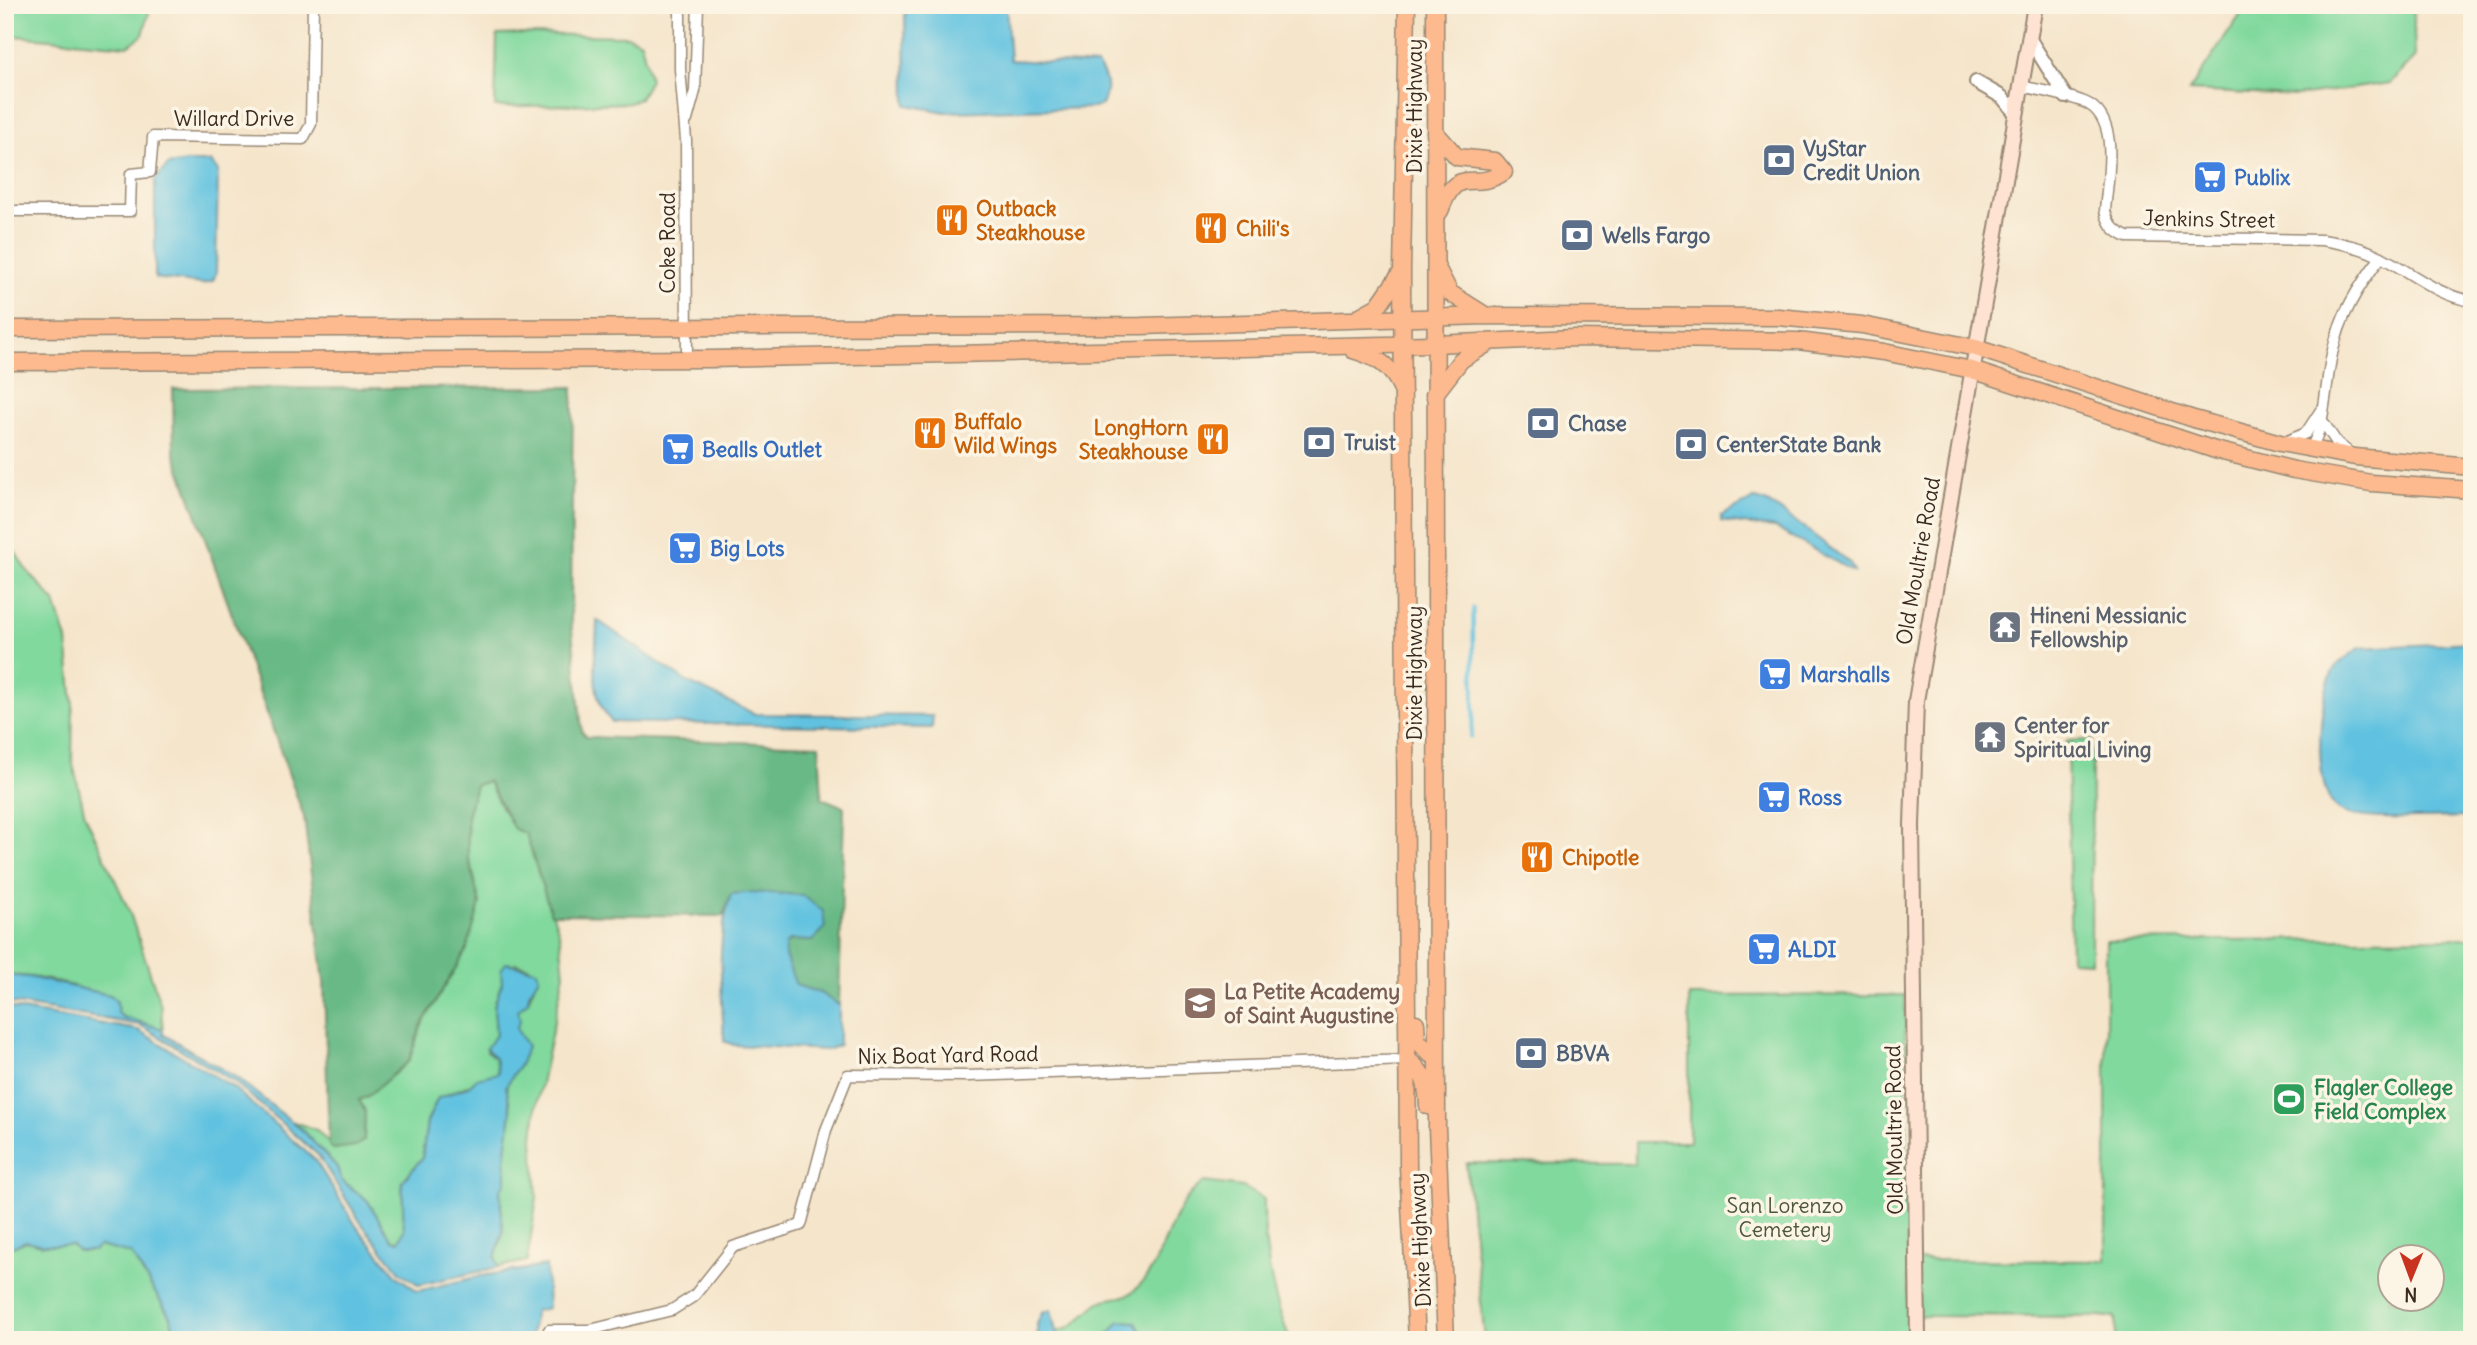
<svg xmlns="http://www.w3.org/2000/svg" width="2477" height="1345" font-family="Delius,sans-serif">
	<style>
		.green { fill: #81d99e; stroke: #5e825e; stroke-width: 2; fill-rule: evenodd }
		.forest { fill: #68b985; stroke: #527252; stroke-width: 2 }
		.water { fill: #61c2e0; stroke: #4e767f; stroke-width: 2 }
		.lines { fill: none; stroke-linecap: round; stroke-linejoin: round }
		.stream { stroke: #61c2e0; stroke-width: 3.5 }
		.minor-casing { stroke: #988874; stroke-width: 13 }
		.tertiary-casing { stroke: #988874; stroke-width: 16 }
		.secondary-casing { stroke: #988874; stroke-width: 18 }
		.primary-casing { stroke: #988874; stroke-width: 19 }
		.minor { stroke: #fff; stroke-width: 10 }
		.tertiary { stroke: #fff; stroke-width: 12 }
		.secondary { stroke: #fee3d2; stroke-width: 14 }
		.primary { stroke: #fcba8e; stroke-width: 16 }
		.labels { text-anchor: middle; dominant-baseline: central; stroke-width: 7; stroke-linejoin: round; paint-order: stroke }
		.street-label { font-size: 21px; fill: #3b2a1e; stroke: #fcf5e5 }
		.service-label { font-size: 21px; font-weight: bold; fill: #4e5e75; stroke: #fcf5e5; text-anchor: start }
		.shop-label { font-size: 21px; font-weight: bold; fill: #366cbe; stroke: #fcf5e5; text-anchor: start }
		.food-label { font-size: 21px; font-weight: bold; fill: #c56008; stroke: #fcf5e5; text-anchor: start }
		.worship-label { font-size: 21px; font-weight: bold; fill: #5b616d; stroke: #fcf5e5; text-anchor: start }
		.education-label { font-size: 21px; font-weight: bold; fill: #785e54; stroke: #fcf5e5; text-anchor: start }
		.leisure-label { font-size: 21px; font-weight: bold; fill: #27864d; stroke: #fcf5e5; text-anchor: start }
		.park-label { font-size: 21px; fill: #4c563e; stroke: #fcf5e5 }
	</style>
	<rect width="100%" height="100%" fill="#fcf5e5"/>
	<filter id="ink" filterUnits="userSpaceOnUse"><feTurbulence type="fractalNoise" baseFrequency=".0143" numOctaves="2"/><feDisplacementMap in="SourceGraphic" scale="14" xChannelSelector="R" yChannelSelector="G"/><feConvolveMatrix kernelMatrix="1 2 1 2 8 2 1 2 1" color-interpolation-filters="sRGB"/></filter>
	<filter id="wash" filterUnits="userSpaceOnUse"><feTurbulence type="fractalNoise" baseFrequency=".00686" numOctaves="4" result="noise"/><feDisplacementMap in="SourceGraphic" scale="28" xChannelSelector="R" yChannelSelector="G"/><feGaussianBlur stdDeviation="1.57" result="paint"/><feColorMatrix in="noise" values="0 0 0 0 0 0 0 0 0 0 0 0 0 0 0 0 0 1.4 0 .05"/><feComposite in="paint" operator="in"/></filter>
	<g filter="url(#wash)">
		<rect width="100%" height="100%" fill="#f5e5cb"/>
		<!-- green -->
		<g class="green">
			<polygon points="5,5 151,5 143,35 128,46 5,35"/>
			<polygon points="2247,5 2413,5 2415,57 2390,83 2297,96 2189,91"/>
			<polygon points="523,34 628,36 641,42 650,80 640,98 630,103 495,107 497,35"/>
			<path d="M 5,535 L 25,568 L 55,602 L 67,640 L 73,704 L 72,760 L 85,815 L 129,910 L 161,1006 L 163,1029 L 123,1017 L 118,1013 L 117,1002 C 88,988 38,975 5,975 Z"/>
			<polygon points="2092,740 2091,962 2071,961 2067,741"/>
			<polygon points="488,781 502,809 526,833 560,936 564,974 536,1108 533,1139 537,1198 527,1261 499,1267 495,1258 503,1232 500,1189 506,1182 505,1160 511,1111 506,1086 521,1063 524,1041 516,1028 518,1010 528,1001 535,983 529,967 515,963 502,983 494,1006 496,1035 487,1051 495,1058 498,1073 438,1098 427,1122 422,1158 402,1182 404,1230 399,1241 392,1241 367,1200 341,1180 337,1167 291,1121 317,1130 334,1149 364,1140 365,1111 359,1100 368,1096 409,1061 421,1026 467,949 475,880 468,856 467,816 476,785"/>
			<path d="M 2472,938 L 2472,1340 L 2116,1340 L 2115,1317 L 1918,1316 L 1917,1260 L 2106,1261 L 2106,941 ZM 2390,1258 L 2432,1258 L 2432,1300 L 2390,1300 Z"/>
			<polygon points="1905,995 1909,1340 1485,1340 1466,1163 1635,1164 1635,1142 1689,1142 1689,996"/>
			<path d="M 1204,1182 L 1243,1187 L 1264,1199 C 1263,1247 1272,1296 1290,1340 L 1145,1340 L 1136,1322 L 1095,1340 L 1058,1340 L 1056,1332 C 1076,1328 1085,1312 1100,1302 C 1109,1297 1123,1299 1131,1293 C 1168,1265 1165,1208 1204,1182 Z"/>
			<polygon points="26,1241 42,1245 71,1245 79,1251 100,1246 131,1254 171,1318 176,1340 5,1340 5,1250"/>
		</g>
		<!-- forest -->
		<polygon class="forest" points="573,387 571,619 582,732 587,737 819,745 822,798 844,807 839,1005 820,993 795,985 785,956 785,945 790,940 812,941 802,895 731,894 723,916 551,914 526,834 514,829 488,781 476,785 467,816 468,856 480,904 467,949 421,1026 409,1061 368,1096 359,1100 365,1111 364,1140 356,1146 334,1149 329,1146 324,982 304,817 174,452 173,389"/>
		<!-- water -->
		<g class="water">
			<path d="M 1006,5 L 1010,60 L 1097,65 C 1108,77 1109,90 1102,105 L 1094,108 L 945,112 L 906,105 L 905,7 L 718,6 Z"/>
			<polygon points="187,162 211,162 218,171 216,273 213,281 203,284 155,278 155,180 168,165"/>
			<path d="M 1754,499 C 1773,499 1831,550 1850,563 L 1854,572 L 1775,528 L 1721,521 L 1721,516 Z"/>
			<path d="M 597,620 L 687,682 L 755,714 L 933,716 L 932,728 L 612,722 C 587,697 597,652 597,620 Z"/>
			<path d="M 2472,642 L 2472,817 C 2442,816 2362,824 2339,810 C 2311,792 2319,699 2332,673 C 2337,662 2350,655 2360,648 Z"/>
			<path d="M 751,892 L 802,895 L 823,911 L 825,928 L 812,941 L 790,940 L 785,945 L 785,956 L 796,985 L 820,993 L 839,1005 L 839,1045 L 827,1050 L 734,1045 L 724,1041 C 722,991 715,941 731,894 Z"/>
			<polygon points="506,963 537,970 539,977 529,993 528,1001 518,1010 520,1021 516,1028 527,1046 521,1063 506,1086 511,1111 505,1160 506,1182 500,1190 503,1231 495,1258 499,1267 419,1285 400,1272 361,1223 318,1155 236,1083 140,1025 5,1002 5,975 29,977 110,995 117,1002 118,1013 123,1017 163,1029 163,1034 237,1078 301,1129 337,1167 341,1180 367,1200 392,1240 399,1241 404,1230 402,1182 422,1158 427,1122 438,1098 468,1087 477,1078 498,1073 495,1058 486,1048 496,1035 494,1006 502,983 501,970"/>
			<polygon points="5,1007 138,1030 234,1088 315,1160 357,1227 397,1276 418,1291 481,1276 546,1266 548,1308 535,1311 530,1340 425,1340 419,1335 406,1340 176,1340 171,1318 131,1254 100,1246 93,1251 78,1251 71,1245 42,1245 26,1241 5,1250"/>
			<polygon points="1051,1310 1058,1340 1038,1340 1037,1324 1042,1313"/>
			<polygon points="1120,1321 1136,1322 1145,1340 1095,1340 1111,1332"/>
		</g>
		<g class="lines">
			<!-- stream -->
			<polyline class="stream" points="1471,737 1474,713 1473,608"/>
		</g>
	</g>
	<g filter="url(#ink)">
		<g class="lines">
			<!-- minor casing -->
			<g class="minor-casing">
				<g id="minor">
					<polyline points="680,5 680,69 686,140 687,359"/>
					<path d="M 2021,86 C 2041,91 2064,94 2084,102 C 2122,117 2107,180 2105,211 C 2109,225 2114,231 2127,237 L 2322,240 C 2342,243 2361,247 2379,256 C 2410,271 2437,296 2472,301"/>
					<polyline points="687,120 695,91 698,5"/>
					<polyline points="16,211 130,211 131,174 150,172 153,137 303,139 311,124 313,5"/>
					<polyline points="2323,422 2337,443 2352,455"/>
					<polyline points="2285,442 2306,433 2321,410"/>
					<path d="M 2310,449 C 2326,427 2325,383 2332,354 C 2340,316 2357,288 2381,257"/>
					<polyline points="549,1330 590,1330 672,1310 694,1296 733,1247 801,1225 826,1130 848,1075 968,1076 1408,1060"/>
				</g>
			</g>
			<!-- tertiary casing -->
			<g class="tertiary-casing">
				<g id="tertiary">
					<polyline points="2029,38 2066,97"/>
					<polyline points="1976,82 2002,97 2016,114"/>
				</g>
			</g>
			<!-- secondary casing -->
			<g class="secondary-casing">
				<polyline id="secondary" points="1918,1340 1912,825 1916,701 2035,5"/>
			</g>
			<!-- primary casing -->
			<g class="primary-casing">
				<g id="primary">
					<polyline points="1407,5 1402,271 1408,1166 1417,1340"/>
					<polyline points="1435,5 1437,1128 1446,1340"/>
					<path d="M 1435,132 L 1457,157 L 1495,161 L 1504,172 C 1472,194 1458,161 1440,211"/>
					<polyline points="1436,266 1450,293 1485,315"/>
					<polyline points="1360,316 1378,306 1401,273"/>
					<polyline points="5,329 1141,326 1487,316 1778,317 1862,325 1976,348 2194,419 2280,443 2355,457 2472,467"/>
					<path d="M 1353,350 C 1378,357 1393,367 1403,392"/>
					<polyline points="5,362 711,359 1434,344 1574,338 1798,341 1884,352 1972,370 2215,450 2294,470 2371,483 2472,490"/>
					<polyline points="1434,395 1461,360 1487,344"/>
					<polyline points="1416,1023 1417,1040 1430,1054"/>
					<path d="M 1408,1060 C 1425,1072 1427,1085 1428,1106"/>
				</g>
			</g>
			<!-- minor -->
			<use href="#minor" class="minor"/>
			<!-- tertiary -->
			<use href="#tertiary" class="tertiary"/>
			<!-- secondary -->
			<use href="#secondary" class="secondary"/>
			<!-- primary -->
			<use href="#primary" class="primary"/>
		</g>
	</g>
	<!-- icons -->
	<defs>
		<g id="bank-square" transform="scale(1.75)"><rect x="-9" y="-9" width="18" height="18" rx="4" fill="#5c6f8a" stroke="#fcf5e5"/><path d="M-6-4H6V4H-6ZM0-2.3a2.3 2.3 0 1 0 0 4.6a2.3 2.3 0 1 0 0-4.6Z" fill="#fff"/></g>
		<g id="supermarket-square" transform="scale(1.75)"><rect x="-9" y="-9" width="18" height="18" rx="4" fill="#3f7fe0" stroke="#fcf5e5"/><path d="M-6-5.5h2.5l.6 2H6L4.5 2H-2.5L-4.4-4H-6ZM-1.5 3.2a1.3 1.3 0 1 0 .1 0ZM3 3.2a1.3 1.3 0 1 0 .1 0Z" fill="#fff"/></g>
		<g id="restaurant-square" transform="scale(1.75)"><rect x="-9" y="-9" width="18" height="18" rx="4" fill="#e8710a" stroke="#fcf5e5"/><path d="M-5-6h1v4h1v-4h1v4h1v-4h1v5L-1.5 .5V6h-2V.5L-5-1ZM5-6V6H3V1.5H1.5Q1.5-4 5-6Z" fill="#fff"/></g>
		<g id="temple-square" transform="scale(1.75)"><rect x="-9" y="-9" width="18" height="18" rx="4" fill="#6b7280" stroke="#fcf5e5"/><path d="M0-6L5-2H3V0L6.5 2.5H4V6H1.5V3h-3V6H-4V2.5H-6.5L-3 0V-2H-5Z" fill="#fff"/></g>
		<g id="school-square" transform="scale(1.75)"><rect x="-9" y="-9" width="18" height="18" rx="4" fill="#8d6e63" stroke="#fcf5e5"/><path d="M0-5L7-2L0 1L-7-2ZM-4 1L0 2.5L4 1V4Q0 6-4 4Z" fill="#fff"/></g>
		<g id="stadium-square" transform="scale(1.75)"><rect x="-9" y="-9" width="18" height="18" rx="4" fill="#2e9e5b" stroke="#fcf5e5"/><path d="M0-5a6.5 5 0 1 0 0 10a6.5 5 0 1 0 0-10ZM-3.5-1.8h7v3.6h-7Z" fill="#fff"/></g>
	</defs>
	<g fill-rule="evenodd">
		<use href="#bank-square" x="1779" y="160"/>
		<use href="#supermarket-square" x="2210" y="177"/>
		<use href="#restaurant-square" x="952" y="220"/>
		<use href="#restaurant-square" x="1211" y="228"/>
		<use href="#bank-square" x="1577" y="235"/>
		<use href="#bank-square" x="1543" y="423"/>
		<use href="#restaurant-square" x="930" y="433"/>
		<use href="#restaurant-square" x="1213" y="439"/>
		<use href="#bank-square" x="1319" y="442"/>
		<use href="#bank-square" x="1691" y="444"/>
		<use href="#supermarket-square" x="678" y="449"/>
		<use href="#supermarket-square" x="685" y="548"/>
		<use href="#temple-square" x="2005" y="627"/>
		<use href="#supermarket-square" x="1775" y="674"/>
		<use href="#temple-square" x="1990" y="737"/>
		<use href="#supermarket-square" x="1774" y="797"/>
		<use href="#restaurant-square" x="1537" y="857"/>
		<use href="#supermarket-square" x="1764" y="949"/>
		<use href="#school-square" x="1200" y="1003"/>
		<use href="#bank-square" x="1531" y="1053"/>
		<use href="#stadium-square" x="2289" y="1099"/>
	</g>
	<g class="labels">
		<!-- street labels -->
		<g class="street-label">
			<text transform="translate(1414 106) rotate(-90)">Dixie Highway</text>
			<text x="234" y="118">Willard Drive</text>
			<text transform="translate(2209 219) rotate(1)">Jenkins Street</text>
			<text transform="translate(667 243) rotate(-90)">Coke Road</text>
			<text transform="translate(1918 561) rotate(-80)">Old Moultrie Road</text>
			<text transform="translate(1414 673) rotate(-90)">Dixie Highway</text>
			<text transform="translate(948 1055) rotate(-1)">Nix Boat Yard Road</text>
			<text transform="translate(1894 1130) rotate(-91)">Old Moultrie Road</text>
			<text transform="translate(1420 1240) rotate(-93)">Dixie Highway</text>
		</g>
		<!-- service labels -->
		<g class="service-label">
			<text x="1803" y="148">VyStar<tspan x="1803" dy="24">Credit Union</tspan></text>
			<text x="1602" y="235">Wells Fargo</text>
			<text x="1568" y="423">Chase</text>
			<text x="1344" y="442">Truist</text>
			<text x="1716" y="444">CenterState Bank</text>
			<text x="1556" y="1053">BBVA</text>
		</g>
		<!-- shop labels -->
		<g class="shop-label">
			<text x="2234" y="177">Publix</text>
			<text x="702" y="449">Bealls Outlet</text>
			<text x="710" y="548">Big Lots</text>
			<text x="1800" y="674">Marshalls</text>
			<text x="1798" y="797">Ross</text>
			<text x="1788" y="949">ALDI</text>
		</g>
		<!-- food labels -->
		<g class="food-label">
			<text x="976" y="208">Outback<tspan x="976" dy="24">Steakhouse</tspan></text>
			<text x="1236" y="228">Chili's</text>
			<text x="954" y="421">Buffalo<tspan x="954" dy="24">Wild Wings</tspan></text>
			<text x="1188" y="427" text-anchor="end">LongHorn<tspan x="1188" dy="24">Steakhouse</tspan></text>
			<text x="1562" y="857">Chipotle</text>
		</g>
		<!-- worship labels -->
		<g class="worship-label">
			<text x="2030" y="615">Hineni Messianic<tspan x="2030" dy="24">Fellowship</tspan></text>
			<text x="2014" y="725">Center for<tspan x="2014" dy="24">Spiritual Living</tspan></text>
		</g>
		<!-- education labels -->
		<g class="education-label">
			<text x="1224" y="991">La Petite Academy<tspan x="1224" dy="24">of Saint Augustine</tspan></text>
		</g>
		<!-- leisure labels -->
		<g class="leisure-label">
			<text x="2314" y="1087">Flagler College<tspan x="2314" dy="24">Field Complex</tspan></text>
		</g>
		<!-- park labels -->
		<g class="park-label">
			<text x="1785" y="1205">San Lorenzo<tspan x="1785" dy="24">Cemetery</tspan></text>
		</g>
	</g>
	<!-- margin -->
	<rect width="2477" height="1345" fill="none" stroke="#fcf5e5" stroke-width="28"/>
	<!-- north arrow -->
	<g transform="translate(2411 1278) rotate(181)"><circle r="33" fill="#fcf5e5" stroke="#afa495" stroke-width="2"/>
	<path d="M0-5L12 26L0 18L-12 26Z" fill="#c8321e"/>
	<text y="-10" font-size="19" font-weight="bold" text-anchor="middle" fill="#3b2a1e">N</text>
	</g>
</svg>
